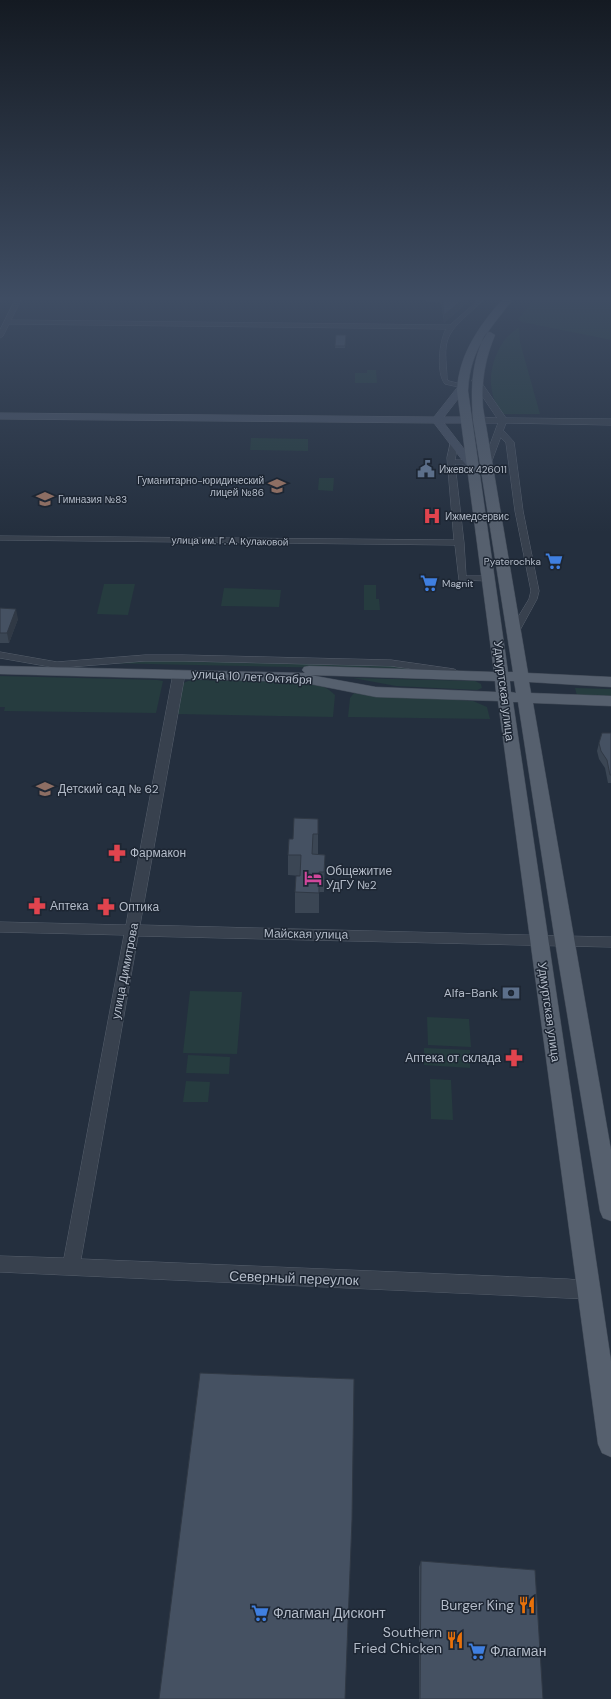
<svg xmlns="http://www.w3.org/2000/svg" width="611" height="1699" font-family="'DM Sans',sans-serif">
	<style>
		.green { fill: #263c3f }
		.lines { fill: none; stroke-linecap: round; stroke-linejoin: round }
		.minor-casing { stroke: #565f6c; stroke-width: 1 }
		.tertiary-casing { stroke: #565f6c; stroke-width: 1 }
		.secondary-casing { stroke: #565f6c; stroke-width: 1 }
		.primary-casing { stroke: #414a57; stroke-width: 1 }
		.minor { fill: #38414e; fill-rule: evenodd }
		.tertiary { fill: #38414e; fill-rule: evenodd }
		.secondary { fill: #465061; fill-rule: evenodd }
		.primary { fill: #56606e; fill-rule: evenodd }
		.wall { fill: #3b4654 }
		.shaded-wall { fill: #303945 }
		.building { fill: #455162; stroke: #303945 }
		.labels { text-anchor: middle; dominant-baseline: central; stroke-width: 3; stroke-linejoin: round; paint-order: stroke }
		.far-poi-label { font-size: 10px; fill: #b4bcc9; stroke: #1d2633; text-anchor: start }
		.far-street-label { font-size: 10px; fill: #b4bcc9; stroke: #1d2633 }
		.street-label { font-size: 12px; fill: #b4bcc9; stroke: #1d2633 }
		.poi-label { font-size: 12px; fill: #b4bcc9; stroke: #1d2633; text-anchor: start }
		.near-street-label { font-size: 14px; fill: #b4bcc9; stroke: #1d2633 }
		.near-poi-label { font-size: 14px; fill: #b4bcc9; stroke: #1d2633; text-anchor: end }
	</style>
	<rect width="100%" height="100%" fill="#242f3e"/>
	<!-- green -->
	<g class="green">
		<polygon points="537,296 611,296 611,340 522,322 518,319"/>
		<path d="M 519,327 L 520,342 L 540,414 L 502,414 C 486,391 488,366 503,342 C 507,336 514,331 519,327 Z"/>
		<polygon points="367,370 376,370 377,383 355,383 355,373 367,373"/>
		<polygon points="251,438 308,439 308,451 250,450"/>
		<polygon points="319,478 334,478 333,491 318,490"/>
		<polygon points="104,584 135,584 128,615 97,614"/>
		<polygon points="364,585 376,585 376,599 379,599 380,610 364,610"/>
		<polygon points="224,588 281,590 279,607 221,606"/>
		<polygon points="148,660 397,665 423,670 102,663"/>
		<polygon points="0,676 157,680 163,681 156,713 4,711 5,707 0,707"/>
		<polygon points="353,678 475,681 481,684 482,688 477,690 396,686"/>
		<path d="M 198,680 L 301,682 C 314,684 326,685 335,695 L 333,717 L 176,714 L 181,684 L 188,681 Z"/>
		<polygon points="575,688 611,689 611,697 577,696"/>
		<polygon points="354,693 473,701 487,707 490,719 348,717 350,698"/>
		<polygon points="190,991 242,992 237,1054 183,1053"/>
		<polygon points="427,1017 469,1019 471,1047 428,1045"/>
		<polygon points="424,1048 470,1050 470,1068 424,1065"/>
		<polygon points="188,1055 230,1057 229,1074 186,1073"/>
		<polygon points="430,1079 451,1080 453,1120 431,1119"/>
		<polygon points="186,1081 210,1082 208,1102 183,1102"/>
	</g>
	<g class="lines">
		<!-- minor casing -->
		<g class="minor-casing">
			<g id="minor">
				<path d="M 17,296 L 23,296 L 11,320 L 450,325 L 474,304 L 480,296 L 486,296 C 474,312 452,323 447,342 C 444,352 447,368 447,379 L 449,381 L 465,385 L 465,387 L 463,388 L 445,384 C 436,373 439,342 446,329 L 9,324 L 3,336 L 0,338 L 0,330 Z"/>
				<polygon points="496,429 502,429 514,442 523,511 539,591 537,599 519,632 514,635 509,632 529,599 531,591 515,511 506,443 496,433"/>
				<polygon points="451,441 454,441 458,443 455,460 466,460 477,467 473,469 462,464 455,464 464,543 466,576 488,576 491,577 492,579 491,581 459,580 455,545 0,540 0,536 454,540 447,458"/>
				<polygon points="0,652 57,662 145,655 183,655 391,660 454,669 459,672 454,675 391,666 183,661 145,661 57,668 0,658"/>
				<polygon points="564,936 611,937 611,947 564,946 560,944 558,941 560,938"/>
			</g>
		</g>
		<!-- tertiary casing -->
		<g class="tertiary-casing">
			<g id="tertiary">
				<polygon points="473,379 479,379 506,418 611,419 611,425 506,423 490,466 489,468 483,468 482,466 498,423 479,423 475,420 479,417 497,418 472,381"/>
				<polygon points="179,671 183,672 185,674 140,925 564,936 569,937 571,941 569,945 564,946 138,936 81,1259 567,1279 588,1281 594,1284 597,1290 594,1296 588,1299 0,1272 0,1256 64,1258 124,935 0,932 0,922 126,925 173,674 175,672"/>
			</g>
		</g>
		<!-- secondary casing -->
		<g class="secondary-casing">
			<polygon id="secondary" points="463,383 468,386 444,417 466,417 471,420 466,423 444,423 478,467 473,470 469,469 434,423 0,419 0,413 434,417 460,384"/>
		</g>
		<!-- primary casing -->
		<g class="primary-casing">
			<path id="primary" d="M 505,296 L 515,296 C 491,329 470,347 468,391 L 508,672 L 513,672 L 473,420 C 471,394 471,368 481,344 C 483,339 484,333 490,332 L 495,335 C 485,359 481,382 483,408 L 528,673 L 611,677 L 611,687 L 529,682 L 531,693 L 611,696 L 611,706 L 533,703 L 611,1150 L 611,1221 L 603,1218 L 600,1211 L 555,941 L 518,702 L 513,702 L 611,1361 L 611,1457 L 602,1453 L 598,1444 L 498,701 L 376,697 L 300,682 L 0,674 L 0,666 L 305,673 L 302,670 L 304,667 L 309,666 L 494,672 L 457,391 C 459,352 481,324 505,296 ZM 310,675 L 495,681 L 496,692 L 376,687 ZM 510,681 L 514,681 L 516,693 L 511,692 Z"/>
		</g>
		<!-- minor -->
		<use href="#minor" class="minor"/>
		<!-- tertiary -->
		<use href="#tertiary" class="tertiary"/>
		<!-- secondary -->
		<use href="#secondary" class="secondary"/>
		<!-- primary -->
		<use href="#primary" class="primary"/>
	</g>
	<!-- wall -->
	<g class="wall">
		<polygon points="425,296 468,296 468,302 444,323 441,303 426,302"/>
		<polygon points="336,335 346,335 345,348 335,348"/>
		<polygon points="0,608 18,619 9,643 0,643"/>
		<polygon points="611,733 611,783 608,783 605,768 599,759 597,751 599,743"/>
		<polygon points="318,819 318,854 325,855 324,892 319,892 319,913 295,913 295,892 301,876 288,875 288,855 293,839"/>
		<polygon points="421,1561 543,1699 419,1699 419,1567"/>
	</g>
	<!-- shaded-wall -->
	<g class="shaded-wall">
		<polygon points="0,296 4,296 0,302"/>
		<polygon points="467,296 468,296 468,302 444,323 444,315"/>
		<polygon points="16,609 18,619 9,643 7,633"/>
	</g>
	<!-- building -->
	<g class="building">
		<polygon points="442,296 467,296 444,315"/>
		<polygon points="336,335 346,335 345,346 335,346"/>
		<polygon points="0,608 16,609 7,633 0,633"/>
		<polygon points="602,733 611,733 611,775 610,775 607,760 601,751 599,743"/>
		<polygon points="294,818 318,819 318,834 313,834 312,854 325,855 324,872 319,872 319,893 295,892 296,876 300,876 301,855 288,855 289,839 293,839"/>
		<polygon points="200,1373 354,1379 352,1520 345,1699 159,1699"/>
		<polygon points="421,1561 535,1570 543,1699 420,1699"/>
	</g>
	<!-- sky -->
	<linearGradient id="sky" x2="0" y2="1"><stop stop-color="#141a22"/><stop offset="0.56" stop-color="#3f4d63"/><stop offset="1" stop-color="#3f4d63" stop-opacity="0"/></linearGradient>
	<rect width="611" height="533" fill="url(#sky)"/>
	<!-- icons -->
	<defs>
		<g id="civic-bare" transform="scale(1.38)"><path d="M-.6-6.5H3V-4.5H.6V-3L4-1V1h2V6H-6V1h2V-1L-.6-3ZM-1.2 2.5V6h2.4V2.5Z" fill="#5c6f8a" stroke="#1d2633" stroke-width="2.5" paint-order="stroke"/></g>
		<g id="school-bare" transform="scale(1.38)"><path d="M0-5L7-2L0 1L-7-2ZM-4 1L0 2.5L4 1V4Q0 6-4 4Z" fill="#8d6e63" stroke="#1d2633" stroke-width="2.5" paint-order="stroke"/></g>
		<g id="hospital-bare" transform="scale(1.38)"><path d="M-5-5h3v3.5h4V-5h3V5h-3V1.5h-4V5h-3Z" fill="#e0444e" stroke="#1d2633" stroke-width="2.5" paint-order="stroke"/></g>
		<g id="supermarket-bare" transform="scale(1.38)"><path d="M-6-5.5h2.5l.6 2H6L4.5 2H-2.5L-4.4-4H-6ZM-1.5 3.2a1.3 1.3 0 1 0 .1 0ZM3 3.2a1.3 1.3 0 1 0 .1 0Z" fill="#3f7fe0" stroke="#1d2633" stroke-width="2.5" paint-order="stroke"/></g>
		<g id="pharmacy-bare" transform="scale(1.38)"><path d="M-2-6h4v4h4v4h-4v4h-4v-4h-4v-4h4Z" fill="#e0444e" stroke="#1d2633" stroke-width="2.5" paint-order="stroke"/></g>
		<g id="hotel-bare" transform="scale(1.38)"><path d="M-6-4.5h1.5V1H6V5H4.5V3h-9V5H-6ZM-4 0a1.8 1.8 0 1 1 3.6 0ZM.5 0V-2.5h3Q6-2.5 6 0Z" fill="#d1479c" stroke="#1d2633" stroke-width="2.5" paint-order="stroke"/></g>
		<g id="bank-bare" transform="scale(1.38)"><path d="M-6-4H6V4H-6ZM0-2.3a2.3 2.3 0 1 0 0 4.6a2.3 2.3 0 1 0 0-4.6Z" fill="#5c6f8a" stroke="#1d2633" stroke-width="2.5" paint-order="stroke"/></g>
		<g id="restaurant-bare" transform="scale(1.38)"><path d="M-5-6h1v4h1v-4h1v4h1v-4h1v5L-1.5 .5V6h-2V.5L-5-1ZM5-6V6H3V1.5H1.5Q1.5-4 5-6Z" fill="#e8710a" stroke="#1d2633" stroke-width="2.5" paint-order="stroke"/></g>
	</defs>
	<g fill-rule="evenodd">
		<use href="#civic-bare" x="426" y="469"/>
		<use href="#school-bare" x="277" y="486"/>
		<use href="#school-bare" x="45" y="499"/>
		<use href="#hospital-bare" x="432" y="516"/>
		<use href="#supermarket-bare" x="554" y="561"/>
		<use href="#supermarket-bare" x="429" y="583"/>
		<use href="#school-bare" x="45" y="789"/>
		<use href="#pharmacy-bare" x="117" y="853"/>
		<use href="#hotel-bare" x="313" y="878"/>
		<use href="#pharmacy-bare" x="37" y="906"/>
		<use href="#pharmacy-bare" x="106" y="907"/>
		<use href="#bank-bare" x="511" y="993"/>
		<use href="#pharmacy-bare" x="514" y="1058"/>
		<use href="#restaurant-bare" x="527" y="1605"/>
		<use href="#supermarket-bare" x="260" y="1613"/>
		<use href="#restaurant-bare" x="455" y="1640"/>
		<use href="#supermarket-bare" x="477" y="1651"/>
	</g>
	<g class="labels">
		<!-- far-poi labels -->
		<g class="far-poi-label">
			<text x="439" y="469">Ижевск 426011</text>
			<text x="264" y="480" text-anchor="end">Гуманитарно-юридический<tspan x="264" dy="12">лицей №86</tspan></text>
			<text x="58" y="499">Гимназия №83</text>
			<text x="445" y="516">Ижмедсервис</text>
			<text x="541" y="561" text-anchor="end">Pyaterochka</text>
			<text x="442" y="583">Magnit</text>
		</g>
		<!-- far-street labels -->
		<g class="far-street-label">
			<text transform="translate(230 541) rotate(1)">улица им. Г. А. Кулаковой</text>
		</g>
		<!-- street labels -->
		<g class="street-label">
			<text transform="translate(252 677) rotate(3)">улица 10 лет Октября</text>
			<text transform="translate(504 691) rotate(83)">Удмуртская улица</text>
			<text transform="translate(306 934) rotate(1)">Майская улица</text>
			<text transform="translate(125 971) rotate(-79)">улица Димитрова</text>
			<text transform="translate(549 1012) rotate(82)">Удмуртская улица</text>
		</g>
		<!-- poi labels -->
		<g class="poi-label">
			<text x="58" y="789">Детский сад № 62</text>
			<text x="130" y="853">Фармакон</text>
			<text x="326" y="871">Общежитие<tspan x="326" dy="14">УдГУ №2</tspan></text>
			<text x="50" y="906">Аптека</text>
			<text x="119" y="907">Оптика</text>
			<text x="498" y="993" text-anchor="end">Alfa-Bank</text>
			<text x="501" y="1058" text-anchor="end">Аптека от склада</text>
		</g>
		<!-- near-street labels -->
		<g class="near-street-label">
			<text transform="translate(294 1278) rotate(2)">Северный переулок</text>
		</g>
		<!-- near-poi labels -->
		<g class="near-poi-label">
			<text x="514" y="1605">Burger King</text>
			<text x="273" y="1613" text-anchor="start">Флагман Дисконт</text>
			<text x="442" y="1632">Southern<tspan x="442" dy="16">Fried Chicken</tspan></text>
			<text x="490" y="1651" text-anchor="start">Флагман</text>
		</g>
	</g>
</svg>
